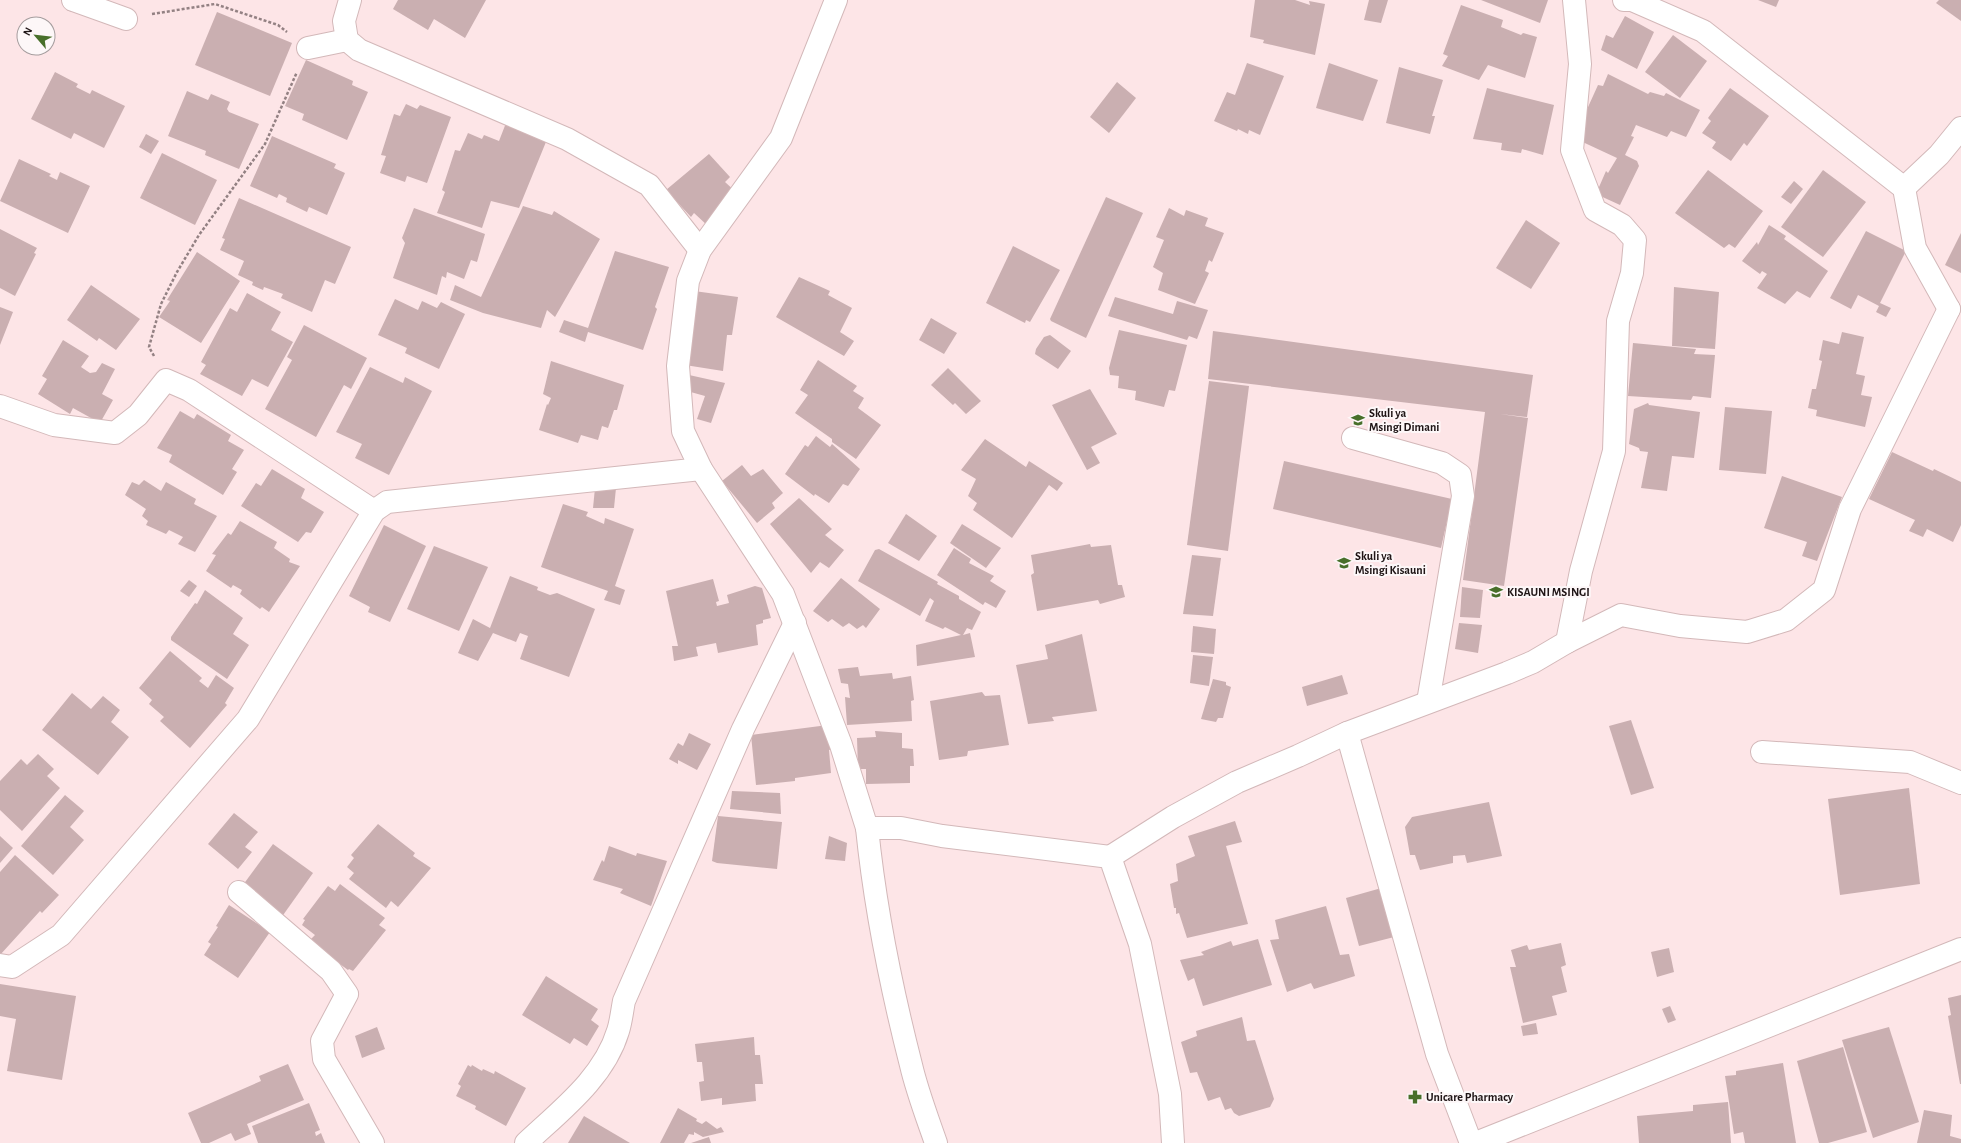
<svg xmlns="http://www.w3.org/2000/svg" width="1961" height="1143" font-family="'Alegreya Sans',sans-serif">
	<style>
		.building { fill: #caafb1 }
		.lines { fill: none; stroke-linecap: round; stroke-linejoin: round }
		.minor-casing { stroke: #d3b8b9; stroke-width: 24 }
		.major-casing { stroke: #d3b8b9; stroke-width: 24 }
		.path { stroke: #938183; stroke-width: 2.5; stroke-dasharray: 3 2; stroke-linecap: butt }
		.minor { stroke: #fff; stroke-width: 22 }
		.major { stroke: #fff; stroke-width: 22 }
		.labels { text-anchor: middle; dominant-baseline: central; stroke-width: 4; stroke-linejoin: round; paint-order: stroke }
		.poi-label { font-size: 12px; font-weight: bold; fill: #201617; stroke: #fdf7f8; text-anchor: start }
	</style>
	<rect width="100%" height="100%" fill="#fde5e7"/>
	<!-- building -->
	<g class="building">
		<polygon points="398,0 486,0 465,38 434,19 428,30 393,9"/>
		<polygon points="1255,0 1295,0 1310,5 1309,1 1325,4 1315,55 1263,43 1264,40 1250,37"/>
		<polygon points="1369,0 1388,0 1381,23 1364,20"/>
		<polygon points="1481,0 1548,0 1540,23"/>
		<polygon points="1758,0 1779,0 1776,7"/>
		<polygon points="1939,0 1961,0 1961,21 1936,3"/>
		<polygon points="1461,5 1503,20 1501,27 1521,35 1523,33 1537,37 1525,78 1488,65 1479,80 1442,66 1448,56 1443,54"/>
		<polygon points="217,12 292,43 270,96 195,65"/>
		<polygon points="1625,16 1654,32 1637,69 1601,50 1606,35 1613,38"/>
		<polygon points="1673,35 1707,61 1680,98 1645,72"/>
		<polygon points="306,60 353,81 352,85 368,92 347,140 302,120 304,114 285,106"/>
		<polygon points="1247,63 1284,76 1260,135 1249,130 1248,134 1238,129 1237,131 1214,121 1227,92 1235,95"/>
		<polygon points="1329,63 1378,80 1363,121 1316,108"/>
		<polygon points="1399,67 1443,80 1432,116 1435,116 1430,134 1386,123"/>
		<polygon points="55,72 78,84 76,87 90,94 92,90 125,106 104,148 74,133 71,139 31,119"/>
		<polygon points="1608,74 1648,94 1650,92 1664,96 1666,93 1700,110 1686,137 1671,131 1667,137 1636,125 1631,136 1634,137 1625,155 1637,161 1639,166 1620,205 1596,194 1606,171 1608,173 1617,158 1574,138 1598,85 1603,86"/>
		<polygon points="1117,82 1136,98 1109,133 1090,117"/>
		<polygon points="1487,88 1554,105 1543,155 1522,149 1521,153 1501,150 1502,143 1473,139"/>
		<polygon points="1730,88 1769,116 1747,146 1744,143 1731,161 1712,148 1716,142 1702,133 1711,121 1708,118"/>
		<polygon points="187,91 208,100 211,94 230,102 227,109 229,112 259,124 239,169 205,155 206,151 168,136"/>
		<polygon points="406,104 417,109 420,105 451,117 427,183 407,176 405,182 380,173 386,156 381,155 394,114 400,116"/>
		<polygon points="506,123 548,137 519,208 491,201 482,228 437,213 445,192 442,190 455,150 460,151 468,133 482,139 484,135 499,141"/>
		<polygon points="146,134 159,141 151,154 139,147"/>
		<polygon points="272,136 336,164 334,168 345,173 327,215 309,207 307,212 286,202 287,198 279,194 277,198 250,186"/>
		<polygon points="162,153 217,180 195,225 140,198"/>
		<polygon points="709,154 730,177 725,182 738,194 708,226 694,213 691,217 666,190"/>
		<polygon points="19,159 51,174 49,176 57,180 60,172 90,186 68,233 0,201"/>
		<polygon points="1708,170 1763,211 1735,248 1729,244 1724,248 1675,213"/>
		<polygon points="1823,170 1866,202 1823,257 1781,227"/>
		<polygon points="1794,181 1803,189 1791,204 1781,197"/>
		<polygon points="1106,197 1143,213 1086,338 1051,321 1050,319"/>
		<polygon points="239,198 351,247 335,284 325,280 312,312 281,298 283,294 264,287 263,290 252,285 253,282 238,275 244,261 220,250 225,239 222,238"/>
		<polygon points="523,206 552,215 554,211 600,239 555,317 547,310 541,328 483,313 450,300 455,285 481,297"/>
		<polygon points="414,208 485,234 477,262 471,260 464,279 447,272 446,278 442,276 437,295 393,278 405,243 402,238"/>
		<polygon points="1169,208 1184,216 1186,210 1208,218 1205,226 1224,233 1212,262 1209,260 1205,271 1209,273 1195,304 1158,290 1163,273 1153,267 1164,240 1156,237"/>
		<polygon points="1526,220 1560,243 1531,289 1496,268"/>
		<polygon points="1769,225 1786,236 1784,239 1828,271 1810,298 1797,291 1785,304 1757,288 1767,274 1762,271 1760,274 1742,261 1757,242 1758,245"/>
		<polygon points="0,229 37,248 34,253 36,254 15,296 0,288"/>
		<polygon points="1866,231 1906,251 1880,303 1891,308 1886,317 1876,312 1879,306 1858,295 1851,309 1830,298"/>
		<polygon points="1961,233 1961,273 1945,265"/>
		<polygon points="1013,246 1060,270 1030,322 1026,320 1025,323 986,303"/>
		<polygon points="615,251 669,267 655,307 657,309 643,350 588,332 585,342 559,332 564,320 588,328"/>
		<polygon points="197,252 240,281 201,343 159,317 170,301 167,300"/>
		<polygon points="799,277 830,291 828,295 852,308 840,332 854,341 844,356 776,317"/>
		<polygon points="91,285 140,319 116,350 99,338 97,341 67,320"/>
		<polygon points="1674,287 1719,292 1715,349 1672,346"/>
		<polygon points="694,291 738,297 732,335 727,335 723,371 685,365"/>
		<polygon points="247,293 281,312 271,330 293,342 268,387 252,379 242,396 200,374 206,365 201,362 230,308 237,312"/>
		<polygon points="1115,297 1173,314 1177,301 1208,310 1197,339 1189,336 1187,340 1108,316"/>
		<polygon points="395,299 418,310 422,301 437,308 441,302 465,314 439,369 405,353 407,348 378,335"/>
		<polygon points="0,307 13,312 0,345"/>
		<polygon points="931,318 957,333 944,354 919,340"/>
		<polygon points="304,325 367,358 351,389 344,385 316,437 265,409 292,360 287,357"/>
		<polygon points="1119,330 1187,345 1175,391 1169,390 1164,407 1135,400 1136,391 1118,388 1119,376 1110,375 1109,368"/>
		<polygon points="1213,331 1533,375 1527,417 1500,414 1528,418 1504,586 1463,580 1485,412 1208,379"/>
		<polygon points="1842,332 1864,337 1856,374 1865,376 1861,395 1872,397 1865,427 1816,416 1817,410 1808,408 1812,389 1816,389 1822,361 1819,360 1823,340 1839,344"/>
		<polygon points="1050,335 1071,351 1058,369 1035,354 1036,349 1044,337"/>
		<polygon points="63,340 89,356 81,367 90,373 96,372 102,363 115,369 102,394 113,400 100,423 73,408 70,414 38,394 47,379 42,376"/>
		<polygon points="1633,343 1696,349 1694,354 1715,355 1711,398 1693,396 1691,400 1628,396"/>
		<polygon points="818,360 857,386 853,391 864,398 858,408 881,425 856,459 832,442 832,439 795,413 808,395 800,390"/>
		<polygon points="551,361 624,385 617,410 614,410 608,428 602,426 598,440 581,435 578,443 539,430 547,404 548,405 551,398 543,394"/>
		<polygon points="370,367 403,383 405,377 432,391 389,475 355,458 362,444 336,432"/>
		<polygon points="948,368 981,401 966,414 955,403 953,405 931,385"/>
		<polygon points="689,375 725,383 711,423 697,419 705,396 687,391"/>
		<polygon points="1209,381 1249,386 1228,551 1187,545"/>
		<polygon points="1090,389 1117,434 1091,447 1100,463 1087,470 1052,405"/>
		<polygon points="1648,403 1649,405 1700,412 1694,458 1672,456 1667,491 1641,488 1648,452 1640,451 1639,448 1629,444 1634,409"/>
		<polygon points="1725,407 1772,411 1766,474 1719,470"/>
		<polygon points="180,411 194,419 197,414 231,435 228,441 244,450 232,469 237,472 223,495 169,462 172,455 157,448"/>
		<polygon points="816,436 830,447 832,444 860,469 848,486 843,484 829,503 815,494 814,496 785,474 805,445 808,447"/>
		<polygon points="985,439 1026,467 1029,461 1063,483 1057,491 1049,485 1012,538 973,510 977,503 968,496 976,479 961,470"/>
		<polygon points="1892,452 1933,471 1934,469 1961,482 1961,525 1953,542 1927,529 1923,537 1909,531 1915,520 1869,499"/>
		<polygon points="1284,461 1452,499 1441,548 1273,509"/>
		<polygon points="742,465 751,476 763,469 783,493 772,503 775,508 757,523 722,481"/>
		<polygon points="272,469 305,489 301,498 324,512 311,533 306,532 298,542 241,506 256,483 261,486"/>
		<polygon points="1782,476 1842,497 1817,561 1802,556 1807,542 1764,528"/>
		<polygon points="144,480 161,491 166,482 196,499 194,504 217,516 195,552 178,544 183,537 169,530 166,534 146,525 148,521 142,516 146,509 125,495 132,482 139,485"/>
		<polygon points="595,488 616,488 614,508 593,508"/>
		<polygon points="799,498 832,529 825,535 844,550 829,568 820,562 811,573 770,524"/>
		<polygon points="563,504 588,512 586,516 604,524 605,518 634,529 615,586 625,590 620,605 604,600 608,591 541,567"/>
		<polygon points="906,514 937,536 919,561 888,543"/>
		<polygon points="240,521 277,542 274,548 290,559 289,562 300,566 269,612 262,607 260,609 240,594 242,590 233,585 231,588 206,571 216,555 212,554 228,533 231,535"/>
		<polygon points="962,524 1001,548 986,568 950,543"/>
		<polygon points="384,525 426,546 390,622 368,612 370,607 349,596"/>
		<polygon points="1090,544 1091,547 1111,545 1118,585 1122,585 1125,597 1100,604 1098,600 1037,611 1031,575 1034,573 1031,555"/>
		<polygon points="434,546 488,567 459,631 407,609"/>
		<polygon points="954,548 971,559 969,563 994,576 990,581 1006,591 996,608 985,602 983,605 937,575"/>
		<polygon points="879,549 938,582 937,584 959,596 959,599 981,612 972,630 967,628 963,635 970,633 975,657 917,666 916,645 961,635 945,627 943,629 925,621 934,601 930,598 920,616 858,581 875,550"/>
		<polygon points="1192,555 1221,558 1213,616 1183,614"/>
		<polygon points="510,576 538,587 537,590 550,595 557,593 595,609 569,677 520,659 528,636 520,633 516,642 493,633 478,661 458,653 473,619 490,628"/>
		<polygon points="841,578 880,609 866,628 863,625 857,629 849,623 843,627 832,619 828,622 813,611"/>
		<polygon points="713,579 719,601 716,602 717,606 729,603 727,595 755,586 762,588 771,618 763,620 763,623 756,625 758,645 718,653 716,643 696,647 698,656 674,661 672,646 678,646 666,591"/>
		<polygon points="189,580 197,586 189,597 180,591"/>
		<polygon points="1462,587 1483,590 1480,618 1460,617"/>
		<polygon points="205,590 243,618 233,634 249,645 227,679 171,640 171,637 195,603 197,604"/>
		<polygon points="1459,623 1482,625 1478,653 1455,649"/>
		<polygon points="1193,626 1216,629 1214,654 1191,652"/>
		<polygon points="1082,634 1097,711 1052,717 1054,721 1028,724 1016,665 1048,659 1045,645"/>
		<polygon points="170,651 202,678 199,681 208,688 216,675 234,688 225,703 227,705 190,748 160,721 164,717 149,704 152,700 139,688"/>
		<polygon points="1193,655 1213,657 1209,686 1190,683"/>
		<polygon points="858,667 860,676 892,673 893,679 911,676 914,700 911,701 912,721 847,725 845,697 850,698 848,684 841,683 838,669"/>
		<polygon points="1342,675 1348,694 1307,706 1302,687"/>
		<polygon points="1213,679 1226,682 1226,685 1231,687 1223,718 1218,718 1216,722 1201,719"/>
		<polygon points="982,692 985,696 1000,695 1009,745 968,751 967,756 939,760 930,701"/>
		<polygon points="72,693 91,709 103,696 120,710 111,722 129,737 98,775 42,730"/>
		<polygon points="1631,720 1654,788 1631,795 1609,726"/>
		<polygon points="828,725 832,749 829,750 831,773 795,778 795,781 756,785 751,735"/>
		<polygon points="875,731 902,733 902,748 913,749 914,766 910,766 910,783 866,784 866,769 858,769 857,738 876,737"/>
		<polygon points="689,733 711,744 697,770 678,760 678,764 669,759 678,743 683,746"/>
		<polygon points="38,754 54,769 47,776 60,788 22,831 0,810 0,781 21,759 27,765"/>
		<polygon points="1909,788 1920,884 1840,895 1828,799"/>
		<polygon points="732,791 780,793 781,814 730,809"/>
		<polygon points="65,795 84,811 70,827 84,840 53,875 21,846"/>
		<polygon points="1489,802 1502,856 1467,863 1465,855 1453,856 1453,863 1420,870 1415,855 1410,855 1405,827 1412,817"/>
		<polygon points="234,813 258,832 245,847 252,852 238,869 208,844"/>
		<polygon points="718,816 782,822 777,869 717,863 712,861"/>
		<polygon points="1235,821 1242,842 1226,846 1248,924 1187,938 1179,913 1176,914 1176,908 1174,908 1170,884 1178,881 1176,864 1195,856 1188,836"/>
		<polygon points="378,824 415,853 413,856 431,868 398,907 391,901 386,908 349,879 354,873 347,867 354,858 351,855"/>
		<polygon points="0,836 13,848 0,863"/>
		<polygon points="829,836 847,843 845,861 825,859"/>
		<polygon points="273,844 313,873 281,918 240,889"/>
		<polygon points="609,846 636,856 637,853 667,861 651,906 620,893 623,889 593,880 602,860 604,862"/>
		<polygon points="15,855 59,895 42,913 40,911 0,955 0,872"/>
		<polygon points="340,884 385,918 379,925 386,930 353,971 349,969 348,970 309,941 315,935 302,925 305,920 303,919 328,886 335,891"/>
		<polygon points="1385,887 1398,936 1359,946 1346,898"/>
		<polygon points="229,905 270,932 238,978 204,955 211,944 208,942 218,927 216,926"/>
		<polygon points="1326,906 1340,955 1349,954 1355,976 1314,989 1311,983 1287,992 1270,940 1279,939 1275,920"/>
		<polygon points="1258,939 1272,985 1203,1006 1194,978 1188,981 1180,960 1204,955 1201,952 1231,941 1233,946"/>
		<polygon points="1561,943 1566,965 1561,967 1567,992 1552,996 1557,1015 1523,1023 1510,967 1516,967 1511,950 1527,945 1529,950"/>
		<polygon points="1669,948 1674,972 1657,977 1651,952"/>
		<polygon points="546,976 598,1009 591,1020 599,1026 587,1046 574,1038 570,1044 522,1015"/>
		<polygon points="0,984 76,996 62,1080 7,1071 16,1019 0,1016"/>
		<polygon points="1961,995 1961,1084 1960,1084 1948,1016 1951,1015 1948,998"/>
		<polygon points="1670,1006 1676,1020 1668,1023 1662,1009"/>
		<polygon points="1242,1017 1247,1041 1255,1040 1274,1099 1270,1107 1239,1116 1234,1113 1231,1108 1225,1110 1220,1097 1208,1101 1197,1072 1190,1073 1181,1042 1197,1036 1196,1031"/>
		<polygon points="1536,1023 1538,1034 1523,1036 1521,1026"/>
		<polygon points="377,1027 385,1049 362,1058 355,1036"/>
		<polygon points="1889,1027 1919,1122 1873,1138 1842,1040"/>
		<polygon points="754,1037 755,1055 760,1055 763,1084 755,1084 756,1101 722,1105 722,1098 701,1101 699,1082 704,1081 702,1062 697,1062 695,1044"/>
		<polygon points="1843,1047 1867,1132 1828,1143 1819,1143 1797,1061"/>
		<polygon points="1783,1063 1796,1143 1745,1143 1743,1132 1734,1134 1725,1076 1736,1075 1736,1071"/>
		<polygon points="288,1064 304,1100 247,1124 251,1134 235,1141 231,1133 209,1143 201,1143 188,1113 261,1081 259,1076"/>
		<polygon points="468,1065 471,1067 472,1065 482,1071 483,1069 494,1074 495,1071 526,1088 506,1126 475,1109 476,1106 456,1096 461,1086 458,1084"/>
		<polygon points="1728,1102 1731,1143 1639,1143 1637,1116 1693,1111 1693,1105"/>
		<polygon points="309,1103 320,1130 315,1132 316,1136 321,1133 325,1143 258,1143 252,1126"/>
		<polygon points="678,1108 697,1119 696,1121 702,1124 706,1121 717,1129 721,1127 724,1132 703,1137 694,1132 694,1135 689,1134 684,1143 660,1143"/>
		<polygon points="1924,1110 1952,1115 1950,1136 1961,1139 1961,1143 1917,1143"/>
		<polygon points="584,1116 630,1143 568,1143"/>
		<polygon points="709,1137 711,1143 691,1143"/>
	</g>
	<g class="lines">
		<!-- minor casing -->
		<g class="minor-casing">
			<g id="minor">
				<polyline points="73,0 126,19"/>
				<polyline points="350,0 344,21 347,40 359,50 567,139 649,185 700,250"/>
				<polyline points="1624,0 1632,0 1703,31 1904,188 1915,248 1949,309"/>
				<polyline points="308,48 347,40"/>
				<polyline points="1904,188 1939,155 1961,128"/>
				<polyline points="0,406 54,425 115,433 138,415 166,380 189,390 374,511"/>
				<polyline points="1353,438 1442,463 1460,475 1463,496 1428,702"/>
				<polyline points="701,469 783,594 841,745 867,828 901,828 942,836 1110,857 1140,944 1170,1094 1173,1143"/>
				<polyline points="1567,642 1621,615 1680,626 1747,632 1786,620 1824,590 1850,509 1949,309"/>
				<polyline points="1762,752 1910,762 1961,783"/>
				<path d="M 867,828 C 875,907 891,987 911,1065 C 917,1091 927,1117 936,1143"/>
				<polyline points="1110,857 1173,817 1237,782 1298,756 1347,733"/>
				<polyline points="239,892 331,971 347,994 322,1041 324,1059 373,1143"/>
				<polyline points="0,965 12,967 61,935 248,719 366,524 374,511 387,502 701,469 683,431 678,366 688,281 700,250 781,138 836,0"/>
				<path d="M 526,1143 C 560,1111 604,1078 618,1031 C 621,1022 622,1011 624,1001 L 743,729 L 795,623"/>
				<polyline points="1471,1143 1437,1054 1347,733 1507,673 1533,662 1567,642 1581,571 1614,451 1618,321 1632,273 1635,240 1622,225 1595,210 1572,150 1580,64 1574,0"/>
			</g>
		</g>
		<!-- major casing -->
		<g class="major-casing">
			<polyline id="major" points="1476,1143 1961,949"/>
		</g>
		<!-- path -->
		<g class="path">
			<polyline points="152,14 215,4 278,25 287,32"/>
			<polyline points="154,356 149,347 161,304 177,272 199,235 265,144 297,72"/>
		</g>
		<!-- minor -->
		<use href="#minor" class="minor"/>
		<!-- major -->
		<use href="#major" class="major"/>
	</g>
	<!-- icons -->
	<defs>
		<g id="school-bare" transform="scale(1.08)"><path d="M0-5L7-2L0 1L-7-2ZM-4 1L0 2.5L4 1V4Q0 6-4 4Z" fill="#486f2a" stroke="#fdf7f8" stroke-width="2.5" paint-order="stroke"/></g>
		<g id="pharmacy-bare" transform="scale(1.08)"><path d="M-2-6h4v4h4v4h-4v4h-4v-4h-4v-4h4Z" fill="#486f2a" stroke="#fdf7f8" stroke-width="2.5" paint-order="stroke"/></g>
	</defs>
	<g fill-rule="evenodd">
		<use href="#school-bare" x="1358" y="420"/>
		<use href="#school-bare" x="1344" y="563"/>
		<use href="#school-bare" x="1496" y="592"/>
		<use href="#pharmacy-bare" x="1415" y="1097"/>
	</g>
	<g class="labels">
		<!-- poi labels -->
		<g class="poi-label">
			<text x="1369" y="413">Skuli ya<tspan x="1369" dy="14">Msingi Dimani</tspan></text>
			<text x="1355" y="556">Skuli ya<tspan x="1355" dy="14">Msingi Kisauni</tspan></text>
			<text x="1507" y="592">KISAUNI MSINGI</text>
			<text x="1426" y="1097">Unicare Pharmacy</text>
		</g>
	</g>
	<!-- north arrow -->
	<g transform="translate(36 36) rotate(298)"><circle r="19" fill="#fdf7f8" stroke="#a59d9e"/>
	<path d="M0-3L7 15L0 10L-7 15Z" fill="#486f2a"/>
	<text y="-6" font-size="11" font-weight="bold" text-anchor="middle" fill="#201617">N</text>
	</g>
</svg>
